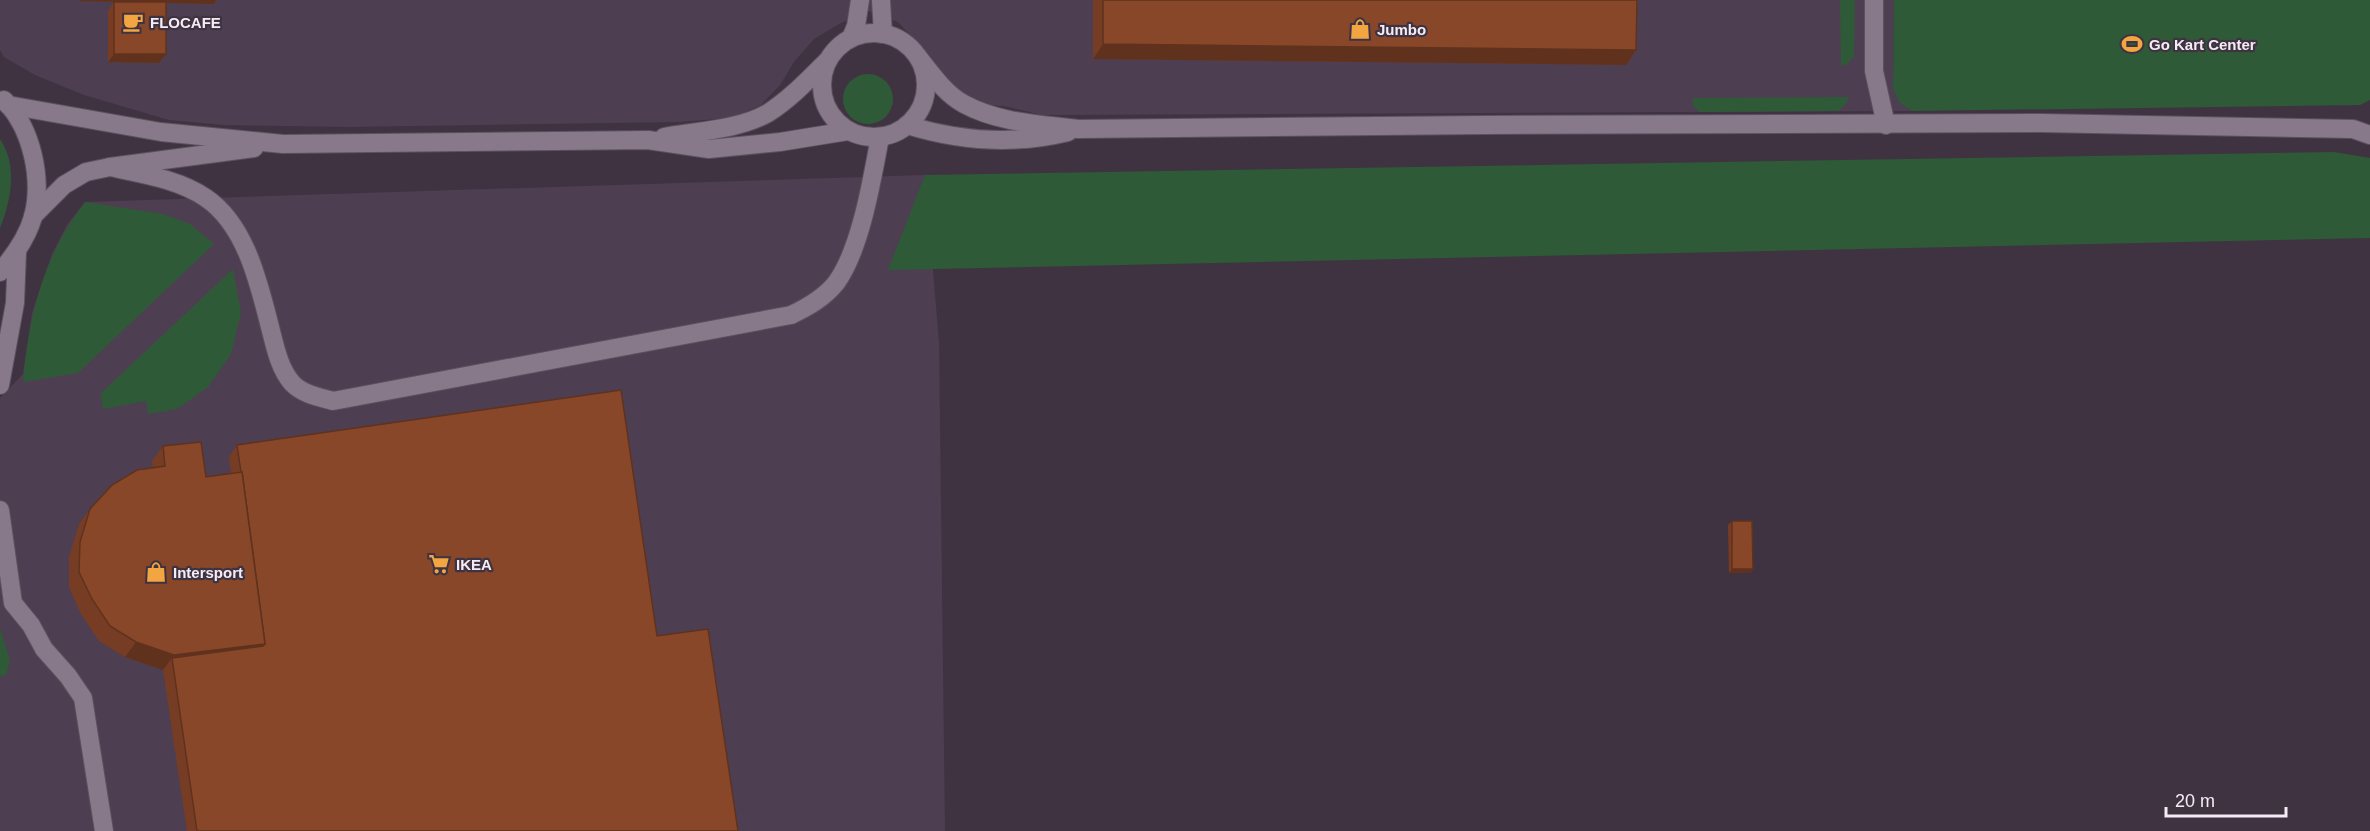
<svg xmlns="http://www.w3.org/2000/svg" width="2370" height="831" font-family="Helvetica,sans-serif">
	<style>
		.built { fill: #4e3e51 }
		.green { fill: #2f5a38 }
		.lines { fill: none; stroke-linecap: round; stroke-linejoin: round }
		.minor-casing { stroke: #5b515d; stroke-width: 20 }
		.minor { stroke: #877989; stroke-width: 18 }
		.wall { fill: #763d24 }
		.shaded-wall { fill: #60321d }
		.building { fill: #89472a; stroke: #60321d; stroke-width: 1.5 }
		.labels { text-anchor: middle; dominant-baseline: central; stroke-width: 4.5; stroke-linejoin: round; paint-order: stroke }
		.poi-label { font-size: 15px; font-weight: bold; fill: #f4ecf5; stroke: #3f3341; text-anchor: start }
	</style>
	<rect width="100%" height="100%" fill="#3f3341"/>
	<!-- built -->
	<g class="built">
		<polygon points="0,0 1894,0 1893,88 1905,106 1912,111 1042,115 1004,106 972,104 951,86 916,41 898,22 869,11 839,24 814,39 794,62 780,85 761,105 731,118 677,122 347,127 224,125 169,120 84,95 35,75 4,57 0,50"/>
		<polygon points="925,175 939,342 945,831 0,831 0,398 23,374 32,313 52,254 67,225 85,202"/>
	</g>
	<!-- green -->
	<g class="green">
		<polygon points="1840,0 1855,0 1854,56 1847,64 1841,66"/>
		<polygon points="1894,0 2370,0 2370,100 2360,105 1912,111 1899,102 1893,88"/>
		<circle cx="868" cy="99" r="25"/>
		<polygon points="1849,97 1846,104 1838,111 1700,112 1693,106 1693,98"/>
		<path d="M 0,139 C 18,166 11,200 0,228 Z"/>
		<polygon points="2334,152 2370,158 2370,238 888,270 925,175"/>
		<path d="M 85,202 L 163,214 L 190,224 L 214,244 L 78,373 L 23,382 C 29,314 43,257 85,202 Z"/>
		<polygon points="233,269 241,312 231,354 208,387 177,409 148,414 146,401 103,409 100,394"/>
		<polygon points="0,628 10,661 6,675 0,676"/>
	</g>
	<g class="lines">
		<!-- minor casing -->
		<g class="minor-casing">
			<g id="minor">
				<polyline points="881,0 883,34"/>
				<polyline points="1874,0 1874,71 1886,125"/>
				<circle cx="874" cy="85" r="52"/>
				<polyline points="851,38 856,26 860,0"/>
				<path d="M 918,57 C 931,73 945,94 964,104 C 999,123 1040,124 1078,129 L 1485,125 L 2041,123 L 2353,129 L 2370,135"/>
				<polyline points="8,105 161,132 283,144 648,140 709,149 780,142 848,131"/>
				<path d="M 907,125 C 959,141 1015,145 1068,132"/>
				<path d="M 664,137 C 697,131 738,130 768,113 C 790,99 808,80 827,61"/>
				<path d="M 110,167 C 142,174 178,179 206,198 C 246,225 259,284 270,327 C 275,346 279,368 292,383 C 302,394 319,397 333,401 L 791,315 C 808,307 824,298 836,283 C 861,249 872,179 880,137"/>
				<polyline points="33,216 64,185 86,172 110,167 254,148"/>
				<path d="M 0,272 C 14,256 27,238 33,217 C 43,179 32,128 4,100"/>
				<polyline points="0,385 15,303 17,252"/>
				<polyline points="0,510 13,603 31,625 44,649 68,676 83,698 104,831"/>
			</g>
		</g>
		<!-- minor -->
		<use href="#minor" class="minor"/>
	</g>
	<!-- wall -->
	<g class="wall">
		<polygon points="80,0 216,0 214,4 166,3 166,54 159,63 108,62 108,11 114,2 135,2 80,1"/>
		<polygon points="1093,0 1637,0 1636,50 1626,65 1093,59"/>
		<polygon points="237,445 657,636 738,831 187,831 163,670 125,657 99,641 81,614 69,587 69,557 79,524 90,509 153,468 152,461 163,446 206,477 231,473 229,457"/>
		<polygon points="1732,521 1753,569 1750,573 1729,573 1728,525"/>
	</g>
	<!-- shaded-wall -->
	<g class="shaded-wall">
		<polygon points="81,0 216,0 214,4 80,1"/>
		<polygon points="1103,44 1636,50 1626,65 1093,59"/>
		<polygon points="114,54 166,54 159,63 108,62"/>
		<polygon points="1732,569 1753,569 1750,573 1729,573"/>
		<polygon points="136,642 265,644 255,658 172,658 163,670 125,657"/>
	</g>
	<!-- building -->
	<g class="building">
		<polygon points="1103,0 1637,0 1636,50 1103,44"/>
		<rect x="114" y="2" width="52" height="52"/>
		<polygon points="621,390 657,636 708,629 738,831 197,831 172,658 263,646 265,644 242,472 241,472 237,445"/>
		<polygon points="201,442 206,477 242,472 265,644 174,655 136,642 110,626 92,599 79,572 80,542 90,509 112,485 137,470 165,466 163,446"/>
		<polygon points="1732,521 1752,521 1753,569 1732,569"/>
	</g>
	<!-- icons -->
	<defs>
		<g id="cafe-bare" transform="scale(1.62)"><path d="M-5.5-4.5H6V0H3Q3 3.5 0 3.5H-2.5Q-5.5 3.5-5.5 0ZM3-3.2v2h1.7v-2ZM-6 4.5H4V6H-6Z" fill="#f2a541" stroke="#3f3341" stroke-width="2.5" paint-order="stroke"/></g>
		<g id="shop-bare" transform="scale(1.62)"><path d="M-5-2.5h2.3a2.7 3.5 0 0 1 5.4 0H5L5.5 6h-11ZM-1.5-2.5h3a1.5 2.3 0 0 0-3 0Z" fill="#f2a541" stroke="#3f3341" stroke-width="2.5" paint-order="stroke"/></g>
		<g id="stadium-bare" transform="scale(1.62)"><path d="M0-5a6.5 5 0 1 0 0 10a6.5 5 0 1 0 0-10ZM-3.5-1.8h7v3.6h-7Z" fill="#f2a541" stroke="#3f3341" stroke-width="2.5" paint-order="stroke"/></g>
		<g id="supermarket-bare" transform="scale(1.62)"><path d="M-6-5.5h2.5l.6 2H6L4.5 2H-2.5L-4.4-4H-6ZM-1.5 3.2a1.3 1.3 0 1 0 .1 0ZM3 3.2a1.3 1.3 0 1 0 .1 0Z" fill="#f2a541" stroke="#3f3341" stroke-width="2.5" paint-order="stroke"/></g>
	</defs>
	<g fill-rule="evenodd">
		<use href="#cafe-bare" x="133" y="22"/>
		<use href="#shop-bare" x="1360" y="29"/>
		<use href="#stadium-bare" x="2132" y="44"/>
		<use href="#supermarket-bare" x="439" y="564"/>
		<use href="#shop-bare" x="156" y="572"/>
	</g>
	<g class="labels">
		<!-- poi labels -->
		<g class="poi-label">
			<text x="150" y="22">FLOCAFE</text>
			<text x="1377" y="29">Jumbo</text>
			<text x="2149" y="44">Go Kart Center</text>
			<text x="456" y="564">ΙΚΕΑ</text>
			<text x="173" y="572">Intersport</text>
		</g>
	</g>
	<!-- scale -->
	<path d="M2166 807v9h120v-9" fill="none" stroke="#f4ecf5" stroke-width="3"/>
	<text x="2175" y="807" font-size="18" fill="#f4ecf5" stroke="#3f3341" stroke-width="4.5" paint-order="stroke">20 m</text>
</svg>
